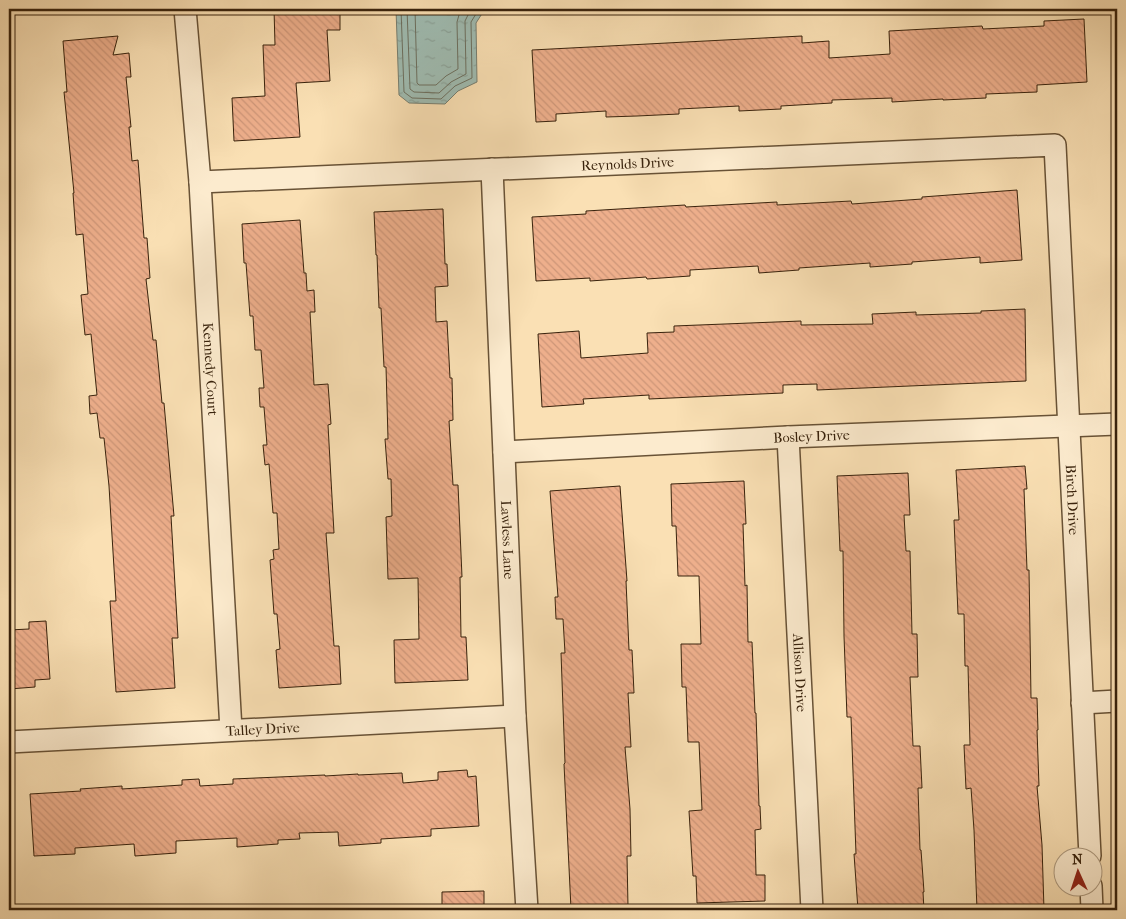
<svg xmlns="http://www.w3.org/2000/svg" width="1126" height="919" font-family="'IM FELL French Canon',serif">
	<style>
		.water { fill: url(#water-ripples); stroke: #767e70 }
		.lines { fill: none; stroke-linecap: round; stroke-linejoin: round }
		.shore { stroke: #6c6f5f; stroke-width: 1 }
		.building { fill: url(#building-back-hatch); stroke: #38220c }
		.minor-casing { stroke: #685236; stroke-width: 24 }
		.minor { stroke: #fcebce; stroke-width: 21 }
		.labels { text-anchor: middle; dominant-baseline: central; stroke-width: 4; stroke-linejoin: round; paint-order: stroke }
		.street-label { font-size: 14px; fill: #38220c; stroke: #fcebce }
	</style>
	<defs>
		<pattern id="water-ripples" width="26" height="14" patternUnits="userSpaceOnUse" patternTransform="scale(1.25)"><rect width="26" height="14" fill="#9fbcb2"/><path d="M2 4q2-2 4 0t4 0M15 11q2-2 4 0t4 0" fill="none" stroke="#8aa198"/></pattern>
		<pattern id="building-back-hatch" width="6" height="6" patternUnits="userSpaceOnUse" patternTransform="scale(1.25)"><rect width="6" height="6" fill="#eeaf8c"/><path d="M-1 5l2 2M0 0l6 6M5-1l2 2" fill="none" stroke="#cd9678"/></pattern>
	</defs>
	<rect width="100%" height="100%" fill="#fae0b4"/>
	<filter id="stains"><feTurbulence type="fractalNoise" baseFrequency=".004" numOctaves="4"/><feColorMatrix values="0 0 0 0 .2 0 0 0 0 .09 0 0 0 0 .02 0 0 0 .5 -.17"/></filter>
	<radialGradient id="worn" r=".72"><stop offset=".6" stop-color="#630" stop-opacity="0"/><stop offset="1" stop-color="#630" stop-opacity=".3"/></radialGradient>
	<!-- water -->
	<polygon class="water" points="396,9 485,9 476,23 477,82 458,91 445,104 409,103 399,95"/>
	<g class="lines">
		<!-- shore -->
		<g class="shore">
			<polyline points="401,9 404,92 412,98 441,99 455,86 472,78 471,22 479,9"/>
			<polyline points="407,9 410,89 414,92 439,93 451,82 466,74 465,21 471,9"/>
			<polyline points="415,9 417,83 419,85 436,85 446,76 458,69 457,22 459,15 463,9"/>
		</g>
	</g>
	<!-- building -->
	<g class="building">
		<polygon points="274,9 332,9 332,13 340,13 340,30 327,30 330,81 296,83 300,137 234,141 232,98 265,96 263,45 275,45"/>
		<polygon points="1084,19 1087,82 1037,85 1037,92 986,94 986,98 943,100 943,99 892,102 892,98 832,100 832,103 781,106 781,109 739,111 739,106 679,109 679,114 637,116 606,117 606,111 556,114 556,121 536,122 532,50 802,36 802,43 829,41 829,58 890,54 889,31 982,26 983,29 1044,26 1044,21"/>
		<polygon points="118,36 113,55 129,53 131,77 126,77 131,127 129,127 132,161 138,160 144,238 147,238 150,278 146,279 153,340 156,340 162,403 164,403 174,516 171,516 178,638 172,638 175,688 116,692 110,601 116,601 109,486 104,438 100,438 97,413 90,414 89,396 97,395 91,334 85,335 81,295 88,294 83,234 76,235 73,193 74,193 64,92 67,92 63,41"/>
		<polygon points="1017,190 1022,260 980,263 980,257 912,262 912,264 870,267 870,263 799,268 799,270 759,273 758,266 690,270 690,276 647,279 646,277 590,281 590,278 536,281 532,217 586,214 586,211 685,205 686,207 777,202 777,205 851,201 852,204 922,199 922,197"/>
		<polygon points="443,209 445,264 447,264 448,286 435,287 436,322 447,321 450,378 452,378 453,420 449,421 453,485 458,485 462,577 460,577 461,637 466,637 468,680 395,683 394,640 419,639 418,578 388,579 386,517 392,516 391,479 388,479 385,439 388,439 386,367 384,367 381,308 379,308 377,255 376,255 374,212"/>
		<polygon points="300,220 304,273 306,273 307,291 314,290 315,312 310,312 314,385 328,384 331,424 328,425 334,533 326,533 334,646 339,646 341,684 279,688 276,650 280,649 277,614 274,614 270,560 274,559 273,550 279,549 277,513 273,513 269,464 265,465 263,445 267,445 264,407 260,407 259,388 264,388 261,350 255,350 253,316 250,316 246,263 244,263 242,224"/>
		<polygon points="1025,309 1026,381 817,390 817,384 783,385 783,393 649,399 649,395 583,399 584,404 542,407 538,334 579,331 581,358 648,353 647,333 674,332 674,326 801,321 801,325 873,324 872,314 916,312 916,315 981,313 981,311"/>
		<polygon points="1025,466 1027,489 1024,489 1027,570 1029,570 1031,698 1037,698 1038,730 1037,730 1039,786 1037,786 1042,845 1044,910 977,910 974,830 971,788 966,789 964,745 970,745 968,666 965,666 964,614 958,614 954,520 959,520 956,470"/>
		<polygon points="908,473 910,515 904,515 906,551 910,551 912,634 917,634 918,677 910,677 913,746 920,746 922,788 918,788 920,850 921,850 924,892 923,892 924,910 858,910 854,854 856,854 851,717 847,717 844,636 843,551 840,551 837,476"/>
		<polygon points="744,481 746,524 743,524 745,586 747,585 748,642 752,642 755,713 756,713 759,806 760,806 761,829 755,830 756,875 765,875 765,901 697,903 696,876 693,876 689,811 702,810 699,742 688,742 686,687 682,687 681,644 701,644 699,576 678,576 676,526 672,526 671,484"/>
		<polygon points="620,486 627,581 626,581 629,650 632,650 634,693 628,693 631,747 625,747 630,809 631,856 627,856 628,907 571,909 564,764 565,763 561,653 565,653 563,619 556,619 555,597 558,597 550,491"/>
		<polygon points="46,621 50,679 35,680 35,687 9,689 9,630 29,629 29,622"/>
		<polygon points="467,770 468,777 476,776 479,826 431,829 431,836 381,839 381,843 339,846 338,832 299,833 300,839 278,840 278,844 237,847 237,838 176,841 176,853 135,856 134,844 75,848 75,854 34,856 30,794 81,791 80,789 122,786 122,789 182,785 182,780 199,779 200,786 233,784 233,779 325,775 325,776 358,774 358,775 402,773 403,783 438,780 438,772"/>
		<polygon points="484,891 484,910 442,910 442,892"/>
	</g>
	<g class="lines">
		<!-- minor casing -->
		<g class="minor-casing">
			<g id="minor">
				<path id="s1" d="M 185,9 L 200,182 L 231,730"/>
				<path id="s2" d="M 492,169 L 515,716 L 527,910"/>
				<path id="s3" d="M 200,182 L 1055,145 L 1090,856"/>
				<path id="s4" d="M 788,437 L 812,910"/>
				<path id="s5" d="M 504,452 L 788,437 L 1117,424"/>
				<polyline points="1082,703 1117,701"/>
				<path id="s6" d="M 9,742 L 515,716"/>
				<polyline points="1091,886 1092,910"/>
			</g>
		</g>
		<!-- minor -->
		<use href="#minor" class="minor"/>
	</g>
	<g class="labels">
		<!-- street labels -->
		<g class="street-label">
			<text stroke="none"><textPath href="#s3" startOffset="428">Reynolds Drive</textPath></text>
			<text stroke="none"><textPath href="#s1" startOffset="361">Kennedy Court</textPath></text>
			<text stroke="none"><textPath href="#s5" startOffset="308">Bosley Drive</textPath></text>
			<text stroke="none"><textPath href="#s3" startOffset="1211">Birch Drive</textPath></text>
			<text stroke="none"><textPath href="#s2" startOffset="371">Lawless Lane</textPath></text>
			<text stroke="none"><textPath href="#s4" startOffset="236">Allison Drive</textPath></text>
			<text stroke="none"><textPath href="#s6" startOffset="254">Talley Drive</textPath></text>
		</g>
	</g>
	<!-- margin -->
	<rect width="1126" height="919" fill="none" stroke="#fae0b4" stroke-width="30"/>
	<rect x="10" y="10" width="1106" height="899" fill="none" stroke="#38220c" stroke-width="2.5"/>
	<rect x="15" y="15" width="1096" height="889" fill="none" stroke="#38220c"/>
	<!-- north arrow -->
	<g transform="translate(1078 872) rotate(357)"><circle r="24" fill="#fcebce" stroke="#ae9b80"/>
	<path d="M0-4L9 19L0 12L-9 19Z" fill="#8f2418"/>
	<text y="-8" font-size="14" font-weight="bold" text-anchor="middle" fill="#38220c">N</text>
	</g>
	<rect width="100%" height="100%" filter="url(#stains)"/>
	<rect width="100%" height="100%" fill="url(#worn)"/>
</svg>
